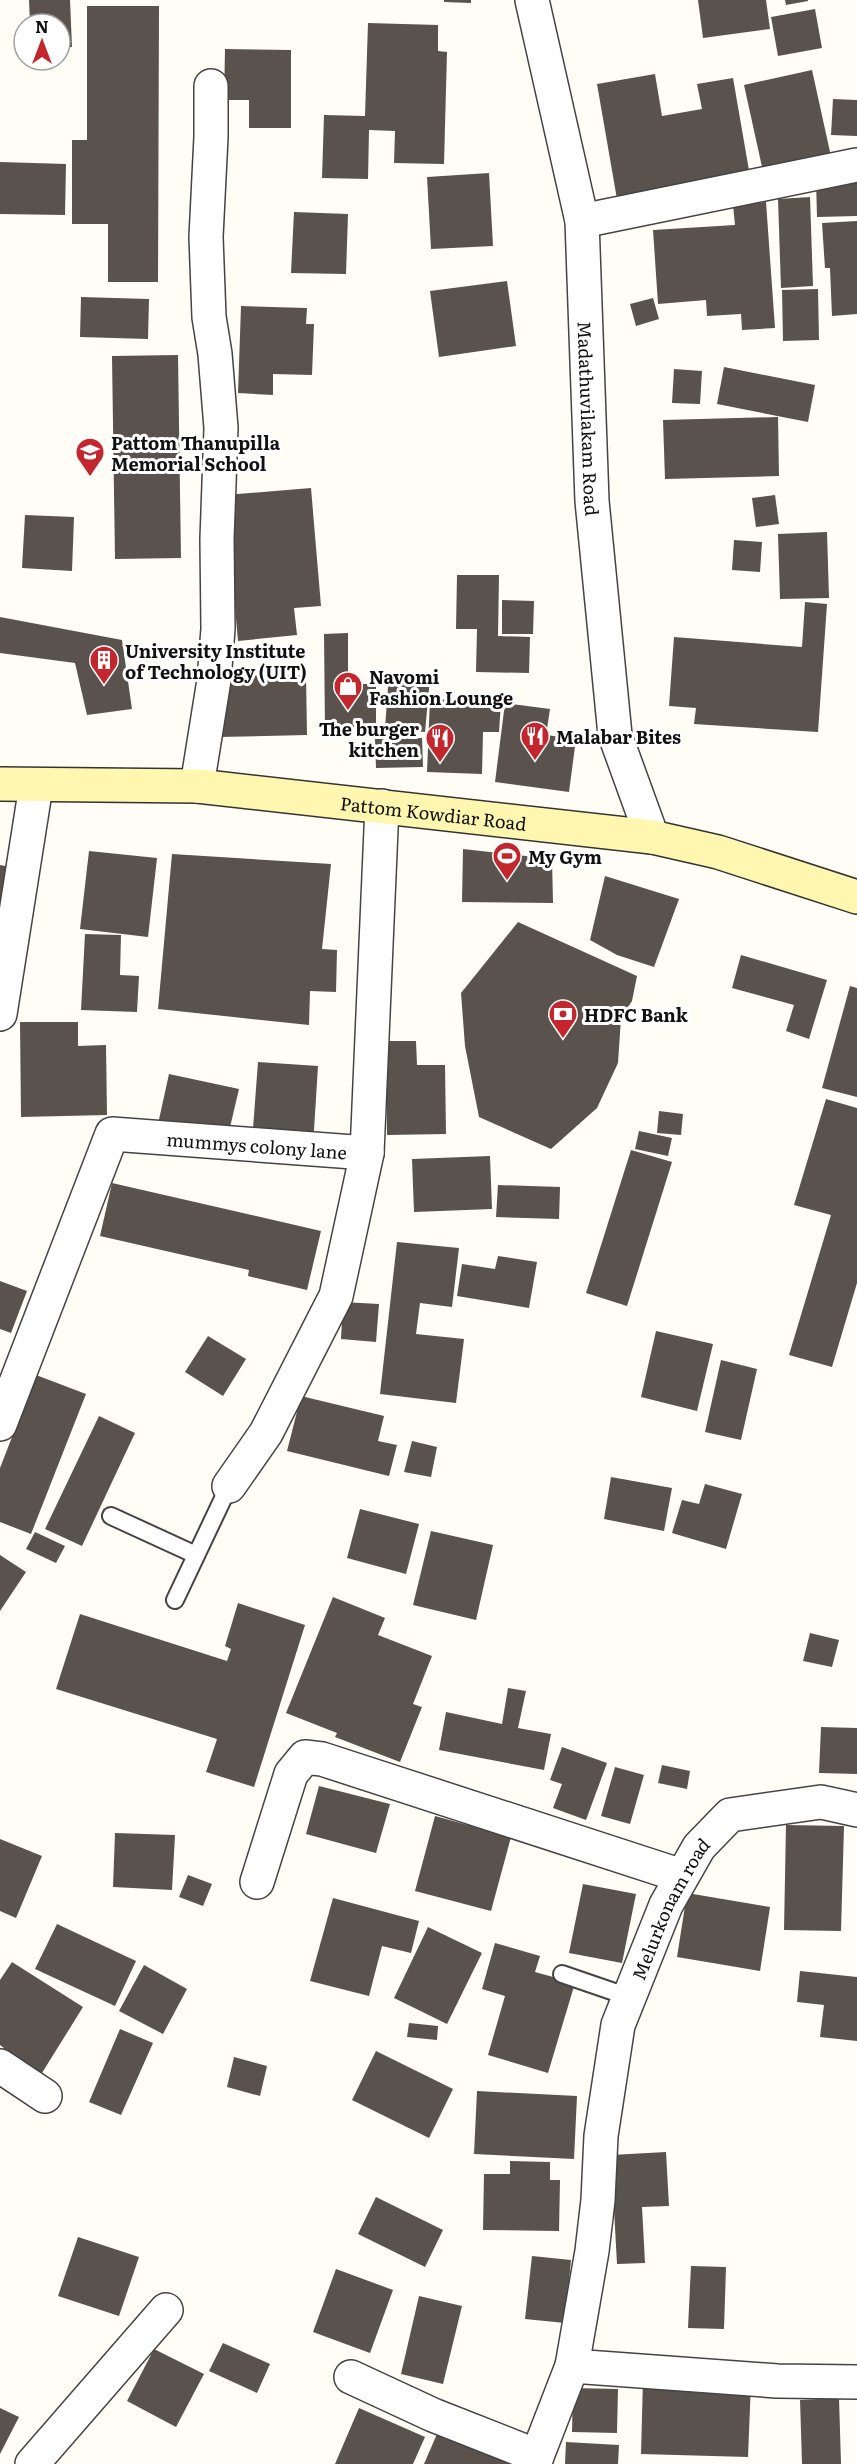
<svg xmlns="http://www.w3.org/2000/svg" width="857" height="2464" font-family="Literata,serif">
	<style>
		.building { fill: #5a524d }
		.lines { fill: none; stroke-linecap: round; stroke-linejoin: round }
		.service-casing { stroke: #444; stroke-width: 20 }
		.minor-casing { stroke: #444; stroke-width: 36 }
		.secondary-casing { stroke: #333; stroke-width: 36 }
		.service { stroke: #fff; stroke-width: 16 }
		.minor { stroke: #fff; stroke-width: 33 }
		.secondary { stroke: #fff6b0; stroke-width: 33 }
		.labels { text-anchor: middle; dominant-baseline: central; stroke-width: 6; stroke-linejoin: round; paint-order: stroke }
		.street-label { font-size: 18px; fill: #111; stroke: #fff }
		.poi-label { font-size: 18px; font-weight: bold; fill: #111; stroke: #fff; text-anchor: start }
	</style>
	<rect width="100%" height="100%" fill="#fffdf5"/>
	<!-- building -->
	<g class="building">
		<polygon points="29,0 70,0 72,47 60,48 60,24 30,24"/>
		<polygon points="444,0 471,0 471,3 444,2"/>
		<polygon points="698,0 766,0 770,29 703,38"/>
		<polygon points="785,0 808,0 808,1 786,5"/>
		<polygon points="87,6 159,6 158,282 108,282 108,224 72,224 72,140 87,140"/>
		<polygon points="815,9 822,48 778,56 771,17"/>
		<polygon points="368,23 438,25 438,51 447,52 444,164 394,163 395,131 369,130 368,179 322,178 324,115 365,116"/>
		<polygon points="225,49 291,50 291,128 249,128 249,100 224,100"/>
		<polygon points="812,70 832,161 764,176 744,85"/>
		<polygon points="655,74 662,116 702,109 697,84 733,78 751,182 618,205 597,84"/>
		<polygon points="833,99 857,100 857,136 831,135"/>
		<polygon points="0,162 66,164 65,215 0,214"/>
		<polygon points="489,173 493,246 431,249 427,177"/>
		<polygon points="857,180 857,216 817,217 816,181"/>
		<polygon points="810,197 813,286 781,288 778,199"/>
		<polygon points="766,202 775,328 742,330 741,314 707,316 706,300 658,304 653,230 735,225 733,205"/>
		<polygon points="294,212 348,214 346,274 291,273"/>
		<polygon points="857,221 857,314 832,316 830,268 825,268 822,223"/>
		<polygon points="507,281 516,346 439,357 430,291"/>
		<polygon points="818,289 819,340 783,341 782,290"/>
		<polygon points="81,297 149,299 148,339 80,337"/>
		<polygon points="653,298 659,319 636,326 630,304"/>
		<polygon points="241,306 307,308 306,324 314,324 312,375 273,374 273,395 238,393"/>
		<polygon points="178,355 181,558 115,559 112,356"/>
		<polygon points="724,367 815,385 808,422 717,404"/>
		<polygon points="674,369 702,371 700,404 672,403"/>
		<polygon points="778,417 779,476 665,479 663,420"/>
		<polygon points="311,488 321,606 294,608 297,635 238,641 225,495"/>
		<polygon points="775,495 779,524 756,527 752,498"/>
		<polygon points="25,515 74,517 72,571 22,568"/>
		<polygon points="827,532 829,598 780,599 778,534"/>
		<polygon points="734,540 762,542 760,572 732,570"/>
		<polygon points="457,575 499,575 498,636 530,637 529,673 476,672 477,629 456,629"/>
		<polygon points="502,600 534,601 533,634 502,634"/>
		<polygon points="805,602 827,604 818,732 694,724 696,708 669,706 674,637 802,647"/>
		<polygon points="0,617 122,640 132,709 87,715 75,663 0,653"/>
		<polygon points="348,633 348,684 376,684 376,729 325,729 324,634"/>
		<polygon points="389,674 430,678 425,732 385,728"/>
		<polygon points="306,675 307,735 219,737 218,676"/>
		<polygon points="430,699 501,702 499,732 483,732 482,774 427,772"/>
		<polygon points="505,703 550,709 546,735 576,739 569,792 495,782"/>
		<polygon points="422,738 423,767 376,768 375,739"/>
		<polygon points="463,849 552,859 553,903 462,902"/>
		<polygon points="89,851 157,858 148,937 80,929"/>
		<polygon points="172,854 331,864 322,949 337,950 336,992 310,991 309,1025 158,1009"/>
		<polygon points="0,865 11,867 0,910"/>
		<polygon points="605,876 679,899 654,967 617,955 590,940"/>
		<polygon points="518,922 637,976 632,1001 621,1018 618,1063 597,1108 551,1149 479,1117 465,1046 461,993"/>
		<polygon points="85,934 121,935 120,975 139,976 137,1012 81,1010"/>
		<polygon points="741,955 827,980 809,1039 786,1031 794,1005 732,988"/>
		<polygon points="850,986 857,988 857,1097 822,1088"/>
		<polygon points="20,1022 78,1022 78,1046 106,1045 107,1115 21,1117"/>
		<polygon points="386,1041 416,1041 417,1065 445,1065 446,1134 387,1135"/>
		<polygon points="258,1062 318,1066 313,1146 252,1142"/>
		<polygon points="169,1074 239,1089 227,1140 158,1124"/>
		<polygon points="826,1099 857,1108 857,1283 832,1367 789,1355 831,1215 794,1205"/>
		<polygon points="659,1111 683,1114 681,1135 657,1133"/>
		<polygon points="639,1131 672,1138 668,1156 635,1149"/>
		<polygon points="631,1150 672,1162 627,1306 586,1293"/>
		<polygon points="490,1156 492,1209 414,1212 412,1159"/>
		<polygon points="112,1183 321,1231 307,1290 248,1276 249,1270 100,1236"/>
		<polygon points="498,1185 560,1187 559,1219 496,1217"/>
		<polygon points="397,1242 459,1248 452,1307 420,1303 416,1334 464,1339 456,1403 380,1394"/>
		<polygon points="498,1256 537,1262 529,1308 457,1296 462,1264 495,1269"/>
		<polygon points="0,1281 27,1291 11,1333 0,1329"/>
		<polygon points="343,1302 379,1304 376,1342 341,1339"/>
		<polygon points="656,1331 713,1344 697,1411 641,1397"/>
		<polygon points="208,1336 246,1359 223,1396 185,1372"/>
		<polygon points="721,1360 757,1369 741,1440 705,1432"/>
		<polygon points="36,1375 86,1394 31,1534 0,1522 0,1468"/>
		<polygon points="301,1396 384,1416 378,1441 397,1445 389,1476 287,1451"/>
		<polygon points="99,1416 135,1433 82,1546 45,1529"/>
		<polygon points="412,1441 437,1447 431,1477 404,1472"/>
		<polygon points="611,1477 672,1488 664,1531 604,1519"/>
		<polygon points="705,1484 742,1494 726,1549 672,1533 682,1500 699,1504"/>
		<polygon points="360,1509 419,1524 406,1574 347,1558"/>
		<polygon points="431,1531 493,1545 476,1620 413,1605"/>
		<polygon points="35,1532 65,1546 56,1563 26,1549"/>
		<polygon points="0,1555 26,1572 0,1611"/>
		<polygon points="333,1597 385,1618 378,1635 432,1656 413,1704 422,1707 400,1762 335,1737 337,1733 286,1713"/>
		<polygon points="238,1603 305,1625 254,1787 206,1772 217,1739 56,1689 80,1614 227,1661 231,1649 225,1646"/>
		<polygon points="810,1633 839,1640 832,1667 803,1661"/>
		<polygon points="508,1688 526,1691 518,1728 551,1734 544,1770 439,1750 446,1712 502,1724"/>
		<polygon points="821,1727 857,1728 857,1774 819,1773"/>
		<polygon points="562,1747 607,1763 586,1820 553,1808 562,1784 550,1780"/>
		<polygon points="662,1765 690,1771 687,1789 658,1783"/>
		<polygon points="615,1767 644,1775 630,1824 601,1816"/>
		<polygon points="319,1786 390,1804 376,1853 306,1834"/>
		<polygon points="435,1816 511,1837 491,1911 415,1891"/>
		<polygon points="786,1825 844,1826 841,1931 784,1930"/>
		<polygon points="115,1833 175,1835 172,1890 113,1887"/>
		<polygon points="0,1839 42,1856 16,1918 0,1911"/>
		<polygon points="188,1875 212,1884 203,1906 179,1897"/>
		<polygon points="583,1884 636,1894 622,1963 569,1953"/>
		<polygon points="687,1893 770,1907 760,1971 677,1957"/>
		<polygon points="333,1898 419,1921 411,1953 382,1946 369,1996 310,1981"/>
		<polygon points="57,1924 136,1961 115,2006 35,1969"/>
		<polygon points="428,1927 482,1953 447,2024 394,1998"/>
		<polygon points="495,1943 540,1956 535,1972 575,1983 548,2073 488,2055 505,1996 482,1989"/>
		<polygon points="12,1962 83,2007 37,2081 0,2053 4,2048 0,2045 0,1980"/>
		<polygon points="144,1965 187,1989 163,2034 119,2011"/>
		<polygon points="800,1971 857,1977 857,2041 820,2037 824,2005 797,2002"/>
		<polygon points="409,2023 438,2026 437,2040 407,2037"/>
		<polygon points="120,2029 153,2043 121,2115 89,2102"/>
		<polygon points="376,2051 453,2089 429,2138 352,2100"/>
		<polygon points="234,2057 267,2066 260,2096 227,2087"/>
		<polygon points="477,2091 577,2096 574,2159 474,2154"/>
		<polygon points="666,2152 669,2206 642,2207 645,2263 617,2264 611,2155"/>
		<polygon points="510,2161 550,2162 550,2180 560,2180 559,2231 483,2230 484,2174 510,2174"/>
		<polygon points="376,2197 443,2230 425,2267 358,2234"/>
		<polygon points="78,2237 139,2257 119,2316 58,2296"/>
		<polygon points="532,2256 571,2260 565,2323 525,2319"/>
		<polygon points="691,2266 726,2267 724,2329 688,2328"/>
		<polygon points="336,2269 393,2290 370,2353 313,2332"/>
		<polygon points="419,2296 462,2306 443,2384 401,2374"/>
		<polygon points="223,2343 270,2364 257,2393 209,2371"/>
		<polygon points="154,2349 204,2374 176,2427 127,2401"/>
		<polygon points="643,2379 751,2382 748,2457 641,2454"/>
		<polygon points="573,2388 618,2389 617,2433 572,2432"/>
		<polygon points="839,2398 841,2464 802,2464 800,2400"/>
		<polygon points="0,2408 19,2417 0,2454"/>
		<polygon points="359,2408 425,2437 413,2464 335,2464"/>
		<polygon points="440,2427 514,2464 424,2464"/>
		<polygon points="566,2442 619,2445 618,2464 565,2464"/>
	</g>
	<g class="lines">
		<!-- service casing -->
		<g class="service-casing">
			<g id="service">
				<polyline points="111,1516 196,1555"/>
				<polyline points="175,1600 229,1486"/>
				<polyline points="562,1974 629,1997"/>
			</g>
		</g>
		<!-- minor casing -->
		<g class="minor-casing">
			<g id="minor">
				<path id="s1" d="M 532,0 L 582,221 L 592,501 L 615,735 L 652,837"/>
				<polyline points="582,221 857,165"/>
				<polyline points="197,786 214,680 218,629 217,539 221,428 215,354 209,317 206,237 211,137 211,86"/>
				<polyline points="0,1014 36,786"/>
				<path id="s2" d="M 0,1424 L 112,1134 L 367,1153 L 382,806"/>
				<polyline points="229,1486 266,1433 336,1296 367,1153"/>
				<polyline points="257,1882 291,1774 305,1757 322,1759 682,1876"/>
				<polyline points="0,2066 45,2096"/>
				<path id="s3" d="M 572,2366 L 592,2251 L 598,2200 L 601,2136 L 618,2025 L 666,1905 L 699,1847 L 730,1815 L 821,1802 L 857,1810"/>
				<polyline points="351,2377 433,2415 537,2456"/>
				<polyline points="32,2464 166,2310"/>
				<polyline points="534,2464 572,2366 777,2381 857,2382"/>
			</g>
		</g>
		<!-- secondary casing -->
		<g class="secondary-casing">
			<g id="secondary">
				<path id="s4" d="M 0,784 L 197,786 L 652,837 L 718,852 L 857,897"/>
			</g>
		</g>
		<!-- service -->
		<use href="#service" class="service"/>
		<!-- minor -->
		<use href="#minor" class="minor"/>
		<!-- secondary -->
		<use href="#secondary" class="secondary"/>
	</g>
	<!-- icons -->
	<defs>
		<g id="school-pin" transform="scale(1.5)"><path d="M0 17L-7.5 6A9.5 9.5 0 1 1 7.5 6Z" fill="#c4262e" stroke="#fff"/><path d="M0-5L7-2L0 1L-7-2ZM-4 1L0 2.5L4 1V4Q0 6-4 4Z" fill="#fff"/></g>
		<g id="building-pin" transform="scale(1.5)"><path d="M0 17L-7.5 6A9.5 9.5 0 1 1 7.5 6Z" fill="#c4262e" stroke="#fff"/><path d="M-4-6H4V6H1V3H-1V6H-4ZM-2.5-4.3h1.7v1.8h-1.7ZM.8-4.3h1.7v1.8H.8ZM-2.5-1h1.7V.8h-1.7ZM.8-1h1.7V.8H.8Z" fill="#fff"/></g>
		<g id="shop-pin" transform="scale(1.5)"><path d="M0 17L-7.5 6A9.5 9.5 0 1 1 7.5 6Z" fill="#c4262e" stroke="#fff"/><path d="M-5-2.5h2.3a2.7 3.5 0 0 1 5.4 0H5L5.5 6h-11ZM-1.5-2.5h3a1.5 2.3 0 0 0-3 0Z" fill="#fff"/></g>
		<g id="restaurant-pin" transform="scale(1.5)"><path d="M0 17L-7.5 6A9.5 9.5 0 1 1 7.5 6Z" fill="#c4262e" stroke="#fff"/><path d="M-5-6h1v4h1v-4h1v4h1v-4h1v5L-1.5 .5V6h-2V.5L-5-1ZM5-6V6H3V1.5H1.5Q1.5-4 5-6Z" fill="#fff"/></g>
		<g id="stadium-pin" transform="scale(1.5)"><path d="M0 17L-7.5 6A9.5 9.5 0 1 1 7.5 6Z" fill="#c4262e" stroke="#fff"/><path d="M0-5a6.5 5 0 1 0 0 10a6.5 5 0 1 0 0-10ZM-3.5-1.8h7v3.6h-7Z" fill="#fff"/></g>
		<g id="bank-pin" transform="scale(1.5)"><path d="M0 17L-7.5 6A9.5 9.5 0 1 1 7.5 6Z" fill="#c4262e" stroke="#fff"/><path d="M-6-4H6V4H-6ZM0-2.3a2.3 2.3 0 1 0 0 4.6a2.3 2.3 0 1 0 0-4.6Z" fill="#fff"/></g>
	</defs>
	<g fill-rule="evenodd">
		<use href="#school-pin" x="90" y="452"/>
		<use href="#building-pin" x="104" y="660"/>
		<use href="#shop-pin" x="348" y="686"/>
		<use href="#restaurant-pin" x="535" y="736"/>
		<use href="#restaurant-pin" x="440" y="738"/>
		<use href="#stadium-pin" x="507" y="856"/>
		<use href="#bank-pin" x="563" y="1014"/>
	</g>
	<g class="labels">
		<!-- street labels -->
		<g class="street-label">
			<text stroke="none"><textPath href="#s1" startOffset="424">Madathuvilakam Road</textPath></text>
			<text stroke="none"><textPath href="#s4" startOffset="435">Pattom Kowdiar Road</textPath></text>
			<text stroke="none"><textPath href="#s2" startOffset="456">mummys colony lane</textPath></text>
			<text stroke="none"><textPath href="#s3" startOffset="472">Melurkonam road</textPath></text>
		</g>
		<!-- poi labels -->
		<g class="poi-label">
			<text x="111" y="442">Pattom Thanupilla<tspan x="111" dy="21">Memorial School</tspan></text>
			<text x="125" y="650">University Institute<tspan x="125" dy="21">of Technology (UIT)</tspan></text>
			<text x="369" y="676">Navomi<tspan x="369" dy="21">Fashion Lounge</tspan></text>
			<text x="419" y="728" text-anchor="end">The burger<tspan x="419" dy="21">kitchen</tspan></text>
			<text x="556" y="736">Malabar Bites</text>
			<text x="528" y="856">My Gym</text>
			<text x="584" y="1014">HDFC Bank</text>
		</g>
	</g>
	<!-- north arrow -->
	<g transform="translate(42 42)"><circle r="28" fill="#ffffff" stroke="#a0a0a0" stroke-width="1.5"/>
	<path d="M0-4.5L10 22L0 15L-10 22Z" fill="#c4262e"/>
	<text y="-9" font-size="16" font-weight="bold" text-anchor="middle" fill="#111111">N</text>
	</g>
</svg>
